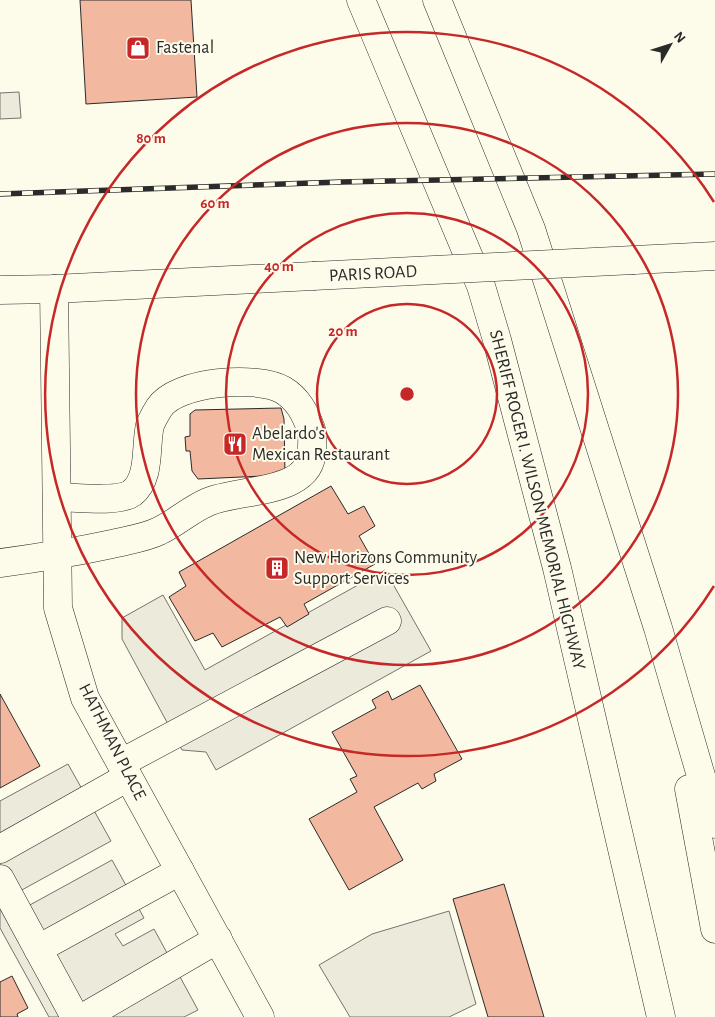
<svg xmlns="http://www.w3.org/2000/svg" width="715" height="1017" font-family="'Alegreya Sans',sans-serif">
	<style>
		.parking { fill: #eceadb; stroke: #74746e }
		.building { fill: #f2b8a0; stroke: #2b2b2b }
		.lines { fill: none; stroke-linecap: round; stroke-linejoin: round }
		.minor-casing { stroke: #2b2b2b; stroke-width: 29 }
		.major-casing { stroke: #2b2b2b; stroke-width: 29 }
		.highway-casing { stroke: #2b2b2b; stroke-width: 29 }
		.minor { stroke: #fdfbea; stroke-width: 28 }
		.major { stroke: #fdfbea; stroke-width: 28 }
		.highway { stroke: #fdfbea; stroke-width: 28 }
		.rail-casing { stroke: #2b2b2b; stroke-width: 5.5 }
		.rail { stroke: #fdfbea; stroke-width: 4; stroke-dasharray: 11; stroke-linecap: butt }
		.major-bridge-casing { stroke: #2b2b2b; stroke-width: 29; stroke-linecap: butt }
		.major-bridge { stroke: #fdfbea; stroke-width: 28 }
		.ring { fill: none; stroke: #c62828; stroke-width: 2.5 }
		.labels { text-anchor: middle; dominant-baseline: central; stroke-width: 4; stroke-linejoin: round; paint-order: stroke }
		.poi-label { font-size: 18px; fill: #2b2b2b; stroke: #fdfbea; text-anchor: start }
		.street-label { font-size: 18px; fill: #2b2b2b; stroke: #fdfbea }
		.centre { fill: #c62828; stroke: #fdfbea; stroke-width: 2.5 }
		.ring-label { font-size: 15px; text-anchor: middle; font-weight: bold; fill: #c62828; stroke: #fdfbea; stroke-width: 4; stroke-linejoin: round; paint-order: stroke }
	</style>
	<rect width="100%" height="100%" fill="#fdfbea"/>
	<!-- parking -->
	<g class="parking">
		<polygon points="19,92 21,118 0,119 0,93"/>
		<polygon points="385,570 431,651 216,770 206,752 182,750 122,639 122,618 163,595 205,670"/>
		<polygon points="68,764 111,841 20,891 28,906 112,860 144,918 115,934 123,946 154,929 198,1010 184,1017 49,1017 0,928 0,801"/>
		<polygon points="449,911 476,1004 449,1017 350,1017 319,965 372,934"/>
	</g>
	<!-- building -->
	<g class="building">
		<polygon points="80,0 191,0 197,97 86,104"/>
		<polygon points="281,408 284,419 285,475 198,479 192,471 190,451 186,451 185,437 190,436 190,414 195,410"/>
		<polygon points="331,486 348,514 364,506 375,526 359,536 375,564 304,604 309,614 287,627 280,617 222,647 213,633 195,641 169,597 186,586 179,572"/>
		<polygon points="420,685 462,759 434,774 436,781 422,789 418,783 374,807 403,860 349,890 309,819 357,792 350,779 357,776 332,732 376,708 372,700 388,691 392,700"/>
		<polygon points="0,694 40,766 0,788"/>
		<polygon points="504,884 544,1017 488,1017 453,899"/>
		<polygon points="12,976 28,1008 17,1014 18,1017 0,1017 0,982"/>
	</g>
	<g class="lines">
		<!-- minor casing -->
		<g class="minor-casing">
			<g id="minor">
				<polyline points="54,289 58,608 85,698 260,1017"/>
				<path d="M 0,563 C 38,558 75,552 112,544 C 128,540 145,538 159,531 C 176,523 191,509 208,502 C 239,488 313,496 312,448 C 312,441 313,435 311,429 C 305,413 298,399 283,390 C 257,375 176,381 159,408 C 156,413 152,420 150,425 C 145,446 151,478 132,493 C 118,503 74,497 57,497"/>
				<polyline points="121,763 387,621"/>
				<polyline points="0,849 128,777"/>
				<polyline points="0,879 38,949"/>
				<polyline points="75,1017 38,949 180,871"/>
				<polyline points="84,1017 218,939"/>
			</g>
		</g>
		<!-- major casing -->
		<g class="major-casing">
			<g id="major">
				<polyline points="634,260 715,256"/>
				<polyline points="0,290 54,289 313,276"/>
			</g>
		</g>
		<!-- highway casing -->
		<g class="highway-casing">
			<g id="highway">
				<polyline points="361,0 481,286 497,340 557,568 661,1017"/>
				<polyline points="437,0 531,229 658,628 715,824"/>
				<polyline points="689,789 715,929"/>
			</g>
		</g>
		<!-- minor -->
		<use href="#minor" class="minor"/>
		<!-- major -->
		<use href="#major" class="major"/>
		<!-- highway -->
		<use href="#highway" class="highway"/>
		<!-- rail casing -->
		<g class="rail-casing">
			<polyline id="rail" points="0,194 341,182 715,174"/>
		</g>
		<!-- rail -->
		<use href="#rail" class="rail"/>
		<!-- major-bridge casing -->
		<g class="major-bridge-casing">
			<polyline id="major-bridge" points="313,276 634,260"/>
		</g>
		<!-- major-bridge -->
		<use href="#major-bridge" class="major-bridge"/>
	</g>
	<!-- distance rings -->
	<g class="ring">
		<circle cx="407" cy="394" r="90"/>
		<circle cx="407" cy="394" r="181"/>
		<circle cx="407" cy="394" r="271"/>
		<path d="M714 586A362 362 0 1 1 714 202"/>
	</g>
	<!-- icons -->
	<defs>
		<g id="shop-square" transform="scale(1.25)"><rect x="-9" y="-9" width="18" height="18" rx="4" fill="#c62828" stroke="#fdfbea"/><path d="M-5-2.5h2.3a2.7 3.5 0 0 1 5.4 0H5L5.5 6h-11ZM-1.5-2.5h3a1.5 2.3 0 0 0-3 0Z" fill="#fff"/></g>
		<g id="restaurant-square" transform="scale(1.25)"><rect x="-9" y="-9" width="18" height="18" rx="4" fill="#c62828" stroke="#fdfbea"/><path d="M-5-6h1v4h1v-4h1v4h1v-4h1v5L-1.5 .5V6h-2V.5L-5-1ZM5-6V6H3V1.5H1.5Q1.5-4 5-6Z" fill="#fff"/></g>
		<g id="building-square" transform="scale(1.25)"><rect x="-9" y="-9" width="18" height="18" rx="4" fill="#c62828" stroke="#fdfbea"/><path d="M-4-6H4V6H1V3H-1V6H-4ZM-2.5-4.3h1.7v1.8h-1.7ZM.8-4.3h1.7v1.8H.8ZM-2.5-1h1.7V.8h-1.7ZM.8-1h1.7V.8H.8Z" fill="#fff"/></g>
	</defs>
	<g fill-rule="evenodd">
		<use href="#shop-square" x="138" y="48"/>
		<use href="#restaurant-square" x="235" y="444"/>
		<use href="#building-square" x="277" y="568"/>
	</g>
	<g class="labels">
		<!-- poi labels -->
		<g class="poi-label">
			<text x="156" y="48">Fastenal</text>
			<text x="252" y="434">Abelardo's<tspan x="252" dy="21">Mexican Restaurant</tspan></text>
			<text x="294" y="558">New Horizons Community<tspan x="294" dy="21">Support Services</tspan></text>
		</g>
		<!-- street labels -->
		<g class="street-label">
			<text transform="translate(373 274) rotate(-3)">PARIS ROAD</text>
			<text transform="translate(537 500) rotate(76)">SHERIFF ROGER I. WILSON MEMORIAL HIGHWAY</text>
			<text transform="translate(112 742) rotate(63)">HATHMAN PLACE</text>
		</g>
	</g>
	<circle cx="407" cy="394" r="8" class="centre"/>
	<g class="ring-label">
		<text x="151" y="143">80 m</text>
		<text x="215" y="208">60 m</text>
		<text x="279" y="271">40 m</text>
		<text x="343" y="336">20 m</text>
	</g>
	<!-- north arrow -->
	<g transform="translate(670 45) rotate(51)" stroke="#fdfbea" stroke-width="4" paint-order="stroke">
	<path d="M0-4L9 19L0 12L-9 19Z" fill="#2b2b2b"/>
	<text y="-8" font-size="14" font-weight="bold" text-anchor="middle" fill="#2b2b2b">N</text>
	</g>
</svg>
